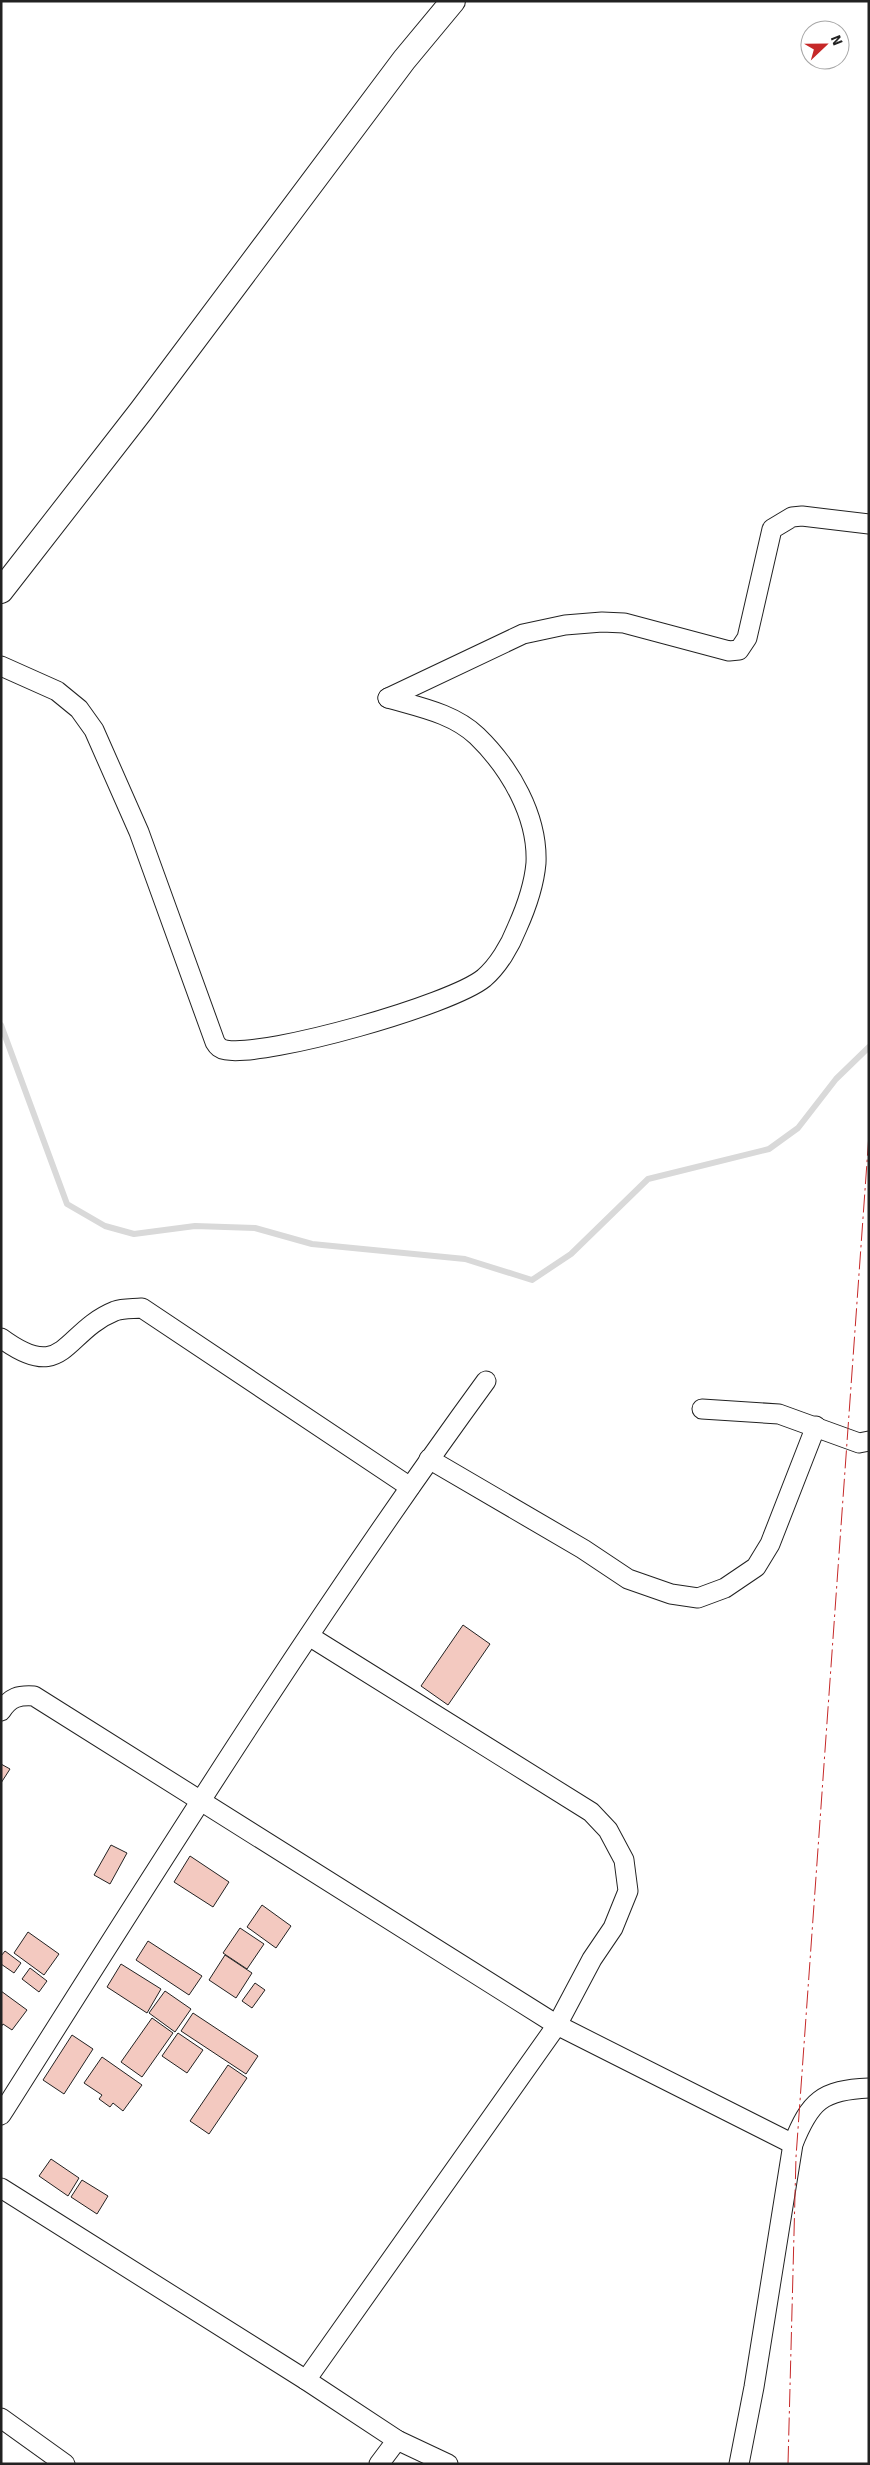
<svg xmlns="http://www.w3.org/2000/svg" width="870" height="2465" font-family="Signika,sans-serif">
	<style>
		.lines { fill: none; stroke-linecap: round; stroke-linejoin: round }
		.stream { stroke: #d9d9d9; stroke-width: 6 }
		.building { fill: #f3c9c0; stroke: #222 }
		.minor-casing { stroke: #222; stroke-width: 21 }
		.tertiary-casing { stroke: #222; stroke-width: 26 }
		.minor { stroke: #fff; stroke-width: 19 }
		.tertiary { stroke: #fff; stroke-width: 24 }
		.power { stroke: #c62828; stroke-width: 1; stroke-dasharray: 18 4 2.5 4; stroke-linecap: butt }
	</style>
	<rect width="100%" height="100%" fill="#fff"/>
	<g class="lines">
		<!-- stream -->
		<polyline class="stream" points="1,1025 67,1204 105,1226 134,1234 195,1226 255,1228 312,1244 465,1259 532,1280 571,1254 648,1179 769,1149 798,1128 836,1079 869,1047"/>
	</g>
	<!-- building -->
	<g class="building">
		<polygon points="463,1625 490,1644 448,1705 421,1686"/>
		<polygon points="1,1764 10,1769 1,1783"/>
		<polygon points="111,1845 127,1853 110,1884 94,1875"/>
		<polygon points="190,1856 229,1882 213,1907 174,1882"/>
		<polygon points="262,1905 291,1926 276,1948 247,1927"/>
		<polygon points="240,1928 264,1944 247,1969 223,1953"/>
		<polygon points="28,1932 59,1954 44,1975 14,1953"/>
		<polygon points="148,1941 202,1976 189,1995 136,1960"/>
		<polygon points="5,1951 21,1963 14,1973 1,1964 1,1956"/>
		<polygon points="225,1955 252,1973 236,1998 209,1980"/>
		<polygon points="121,1964 161,1989 147,2013 107,1987"/>
		<polygon points="30,1968 47,1981 39,1992 22,1979"/>
		<polygon points="255,1983 265,1990 252,2008 242,2001"/>
		<polygon points="1,1991 27,2010 12,2030 3,2024 1,2027"/>
		<polygon points="165,1991 191,2009 175,2032 149,2013"/>
		<polygon points="193,2013 258,2056 246,2074 181,2031"/>
		<polygon points="152,2018 173,2033 142,2077 121,2062"/>
		<polygon points="178,2033 203,2050 187,2073 162,2056"/>
		<polygon points="72,2035 93,2049 64,2094 43,2080"/>
		<polygon points="102,2057 142,2085 123,2111 113,2103 110,2107 99,2099 102,2095 84,2083"/>
		<polygon points="228,2065 247,2078 209,2134 190,2121"/>
		<polygon points="51,2159 79,2178 68,2196 39,2176"/>
		<polygon points="82,2180 108,2196 97,2214 71,2197"/>
	</g>
	<g class="lines">
		<!-- minor casing -->
		<g class="minor-casing">
			<g id="minor">
				<path d="M 1,666 L 57,691 L 79,709 L 94,730 L 139,832 L 215,1042 C 218,1047 220,1049 226,1050 C 267,1057 451,1005 484,978 C 498,966 510,946 517,928 C 526,908 534,886 536,863 C 538,816 510,768 477,736 C 453,713 418,707 388,698"/>
				<polyline points="388,698 523,634 565,625 602,622 624,623 729,651 739,650 747,638 772,529 792,517 802,516 869,524"/>
				<path d="M 1,1338 C 65,1385 63,1332 115,1311 C 123,1308 134,1309 142,1308 L 410,1487"/>
				<polyline points="702,1409 779,1414 859,1443 869,1441"/>
				<polyline points="429,1459 583,1549 628,1579 671,1594 698,1598 725,1588 756,1567 770,1544 816,1426"/>
				<path d="M 1,1711 C 10,1697 19,1695 34,1696 L 557,2025 L 793,2144"/>
				<path d="M 1,2115 C 158,1867 313,1618 486,1381"/>
				<polyline points="1,2188 306,2380 397,2440 448,2464"/>
				<polyline points="306,2380 557,2025 592,1959 613,1928 628,1891 624,1860 608,1830 591,1812 309,1636"/>
				<polyline points="1,2418 65,2464"/>
				<polyline points="379,2464 397,2440"/>
				<path d="M 739,2464 L 754,2387 L 793,2144 C 810,2101 822,2090 869,2088"/>
			</g>
		</g>
		<!-- tertiary casing -->
		<g class="tertiary-casing">
			<polyline id="tertiary" points="1,591 141,411 404,60 453,1"/>
		</g>
		<!-- minor -->
		<use href="#minor" class="minor"/>
		<!-- tertiary -->
		<use href="#tertiary" class="tertiary"/>
		<!-- power -->
		<polyline class="power" points="788,2464 796,2157 869,1134"/>
	</g>
	<!-- border -->
	<rect width="870" height="2465" fill="none" stroke="#222222" stroke-width="5"/>
	<!-- north arrow -->
	<g transform="translate(825 45) rotate(68)"><circle r="24" fill="#ffffff" stroke="#a7a7a7"/>
	<path d="M0-4L9 19L0 12L-9 19Z" fill="#c62828"/>
	<text y="-8" font-size="14" font-weight="bold" text-anchor="middle" fill="#222222">N</text>
	</g>
</svg>
